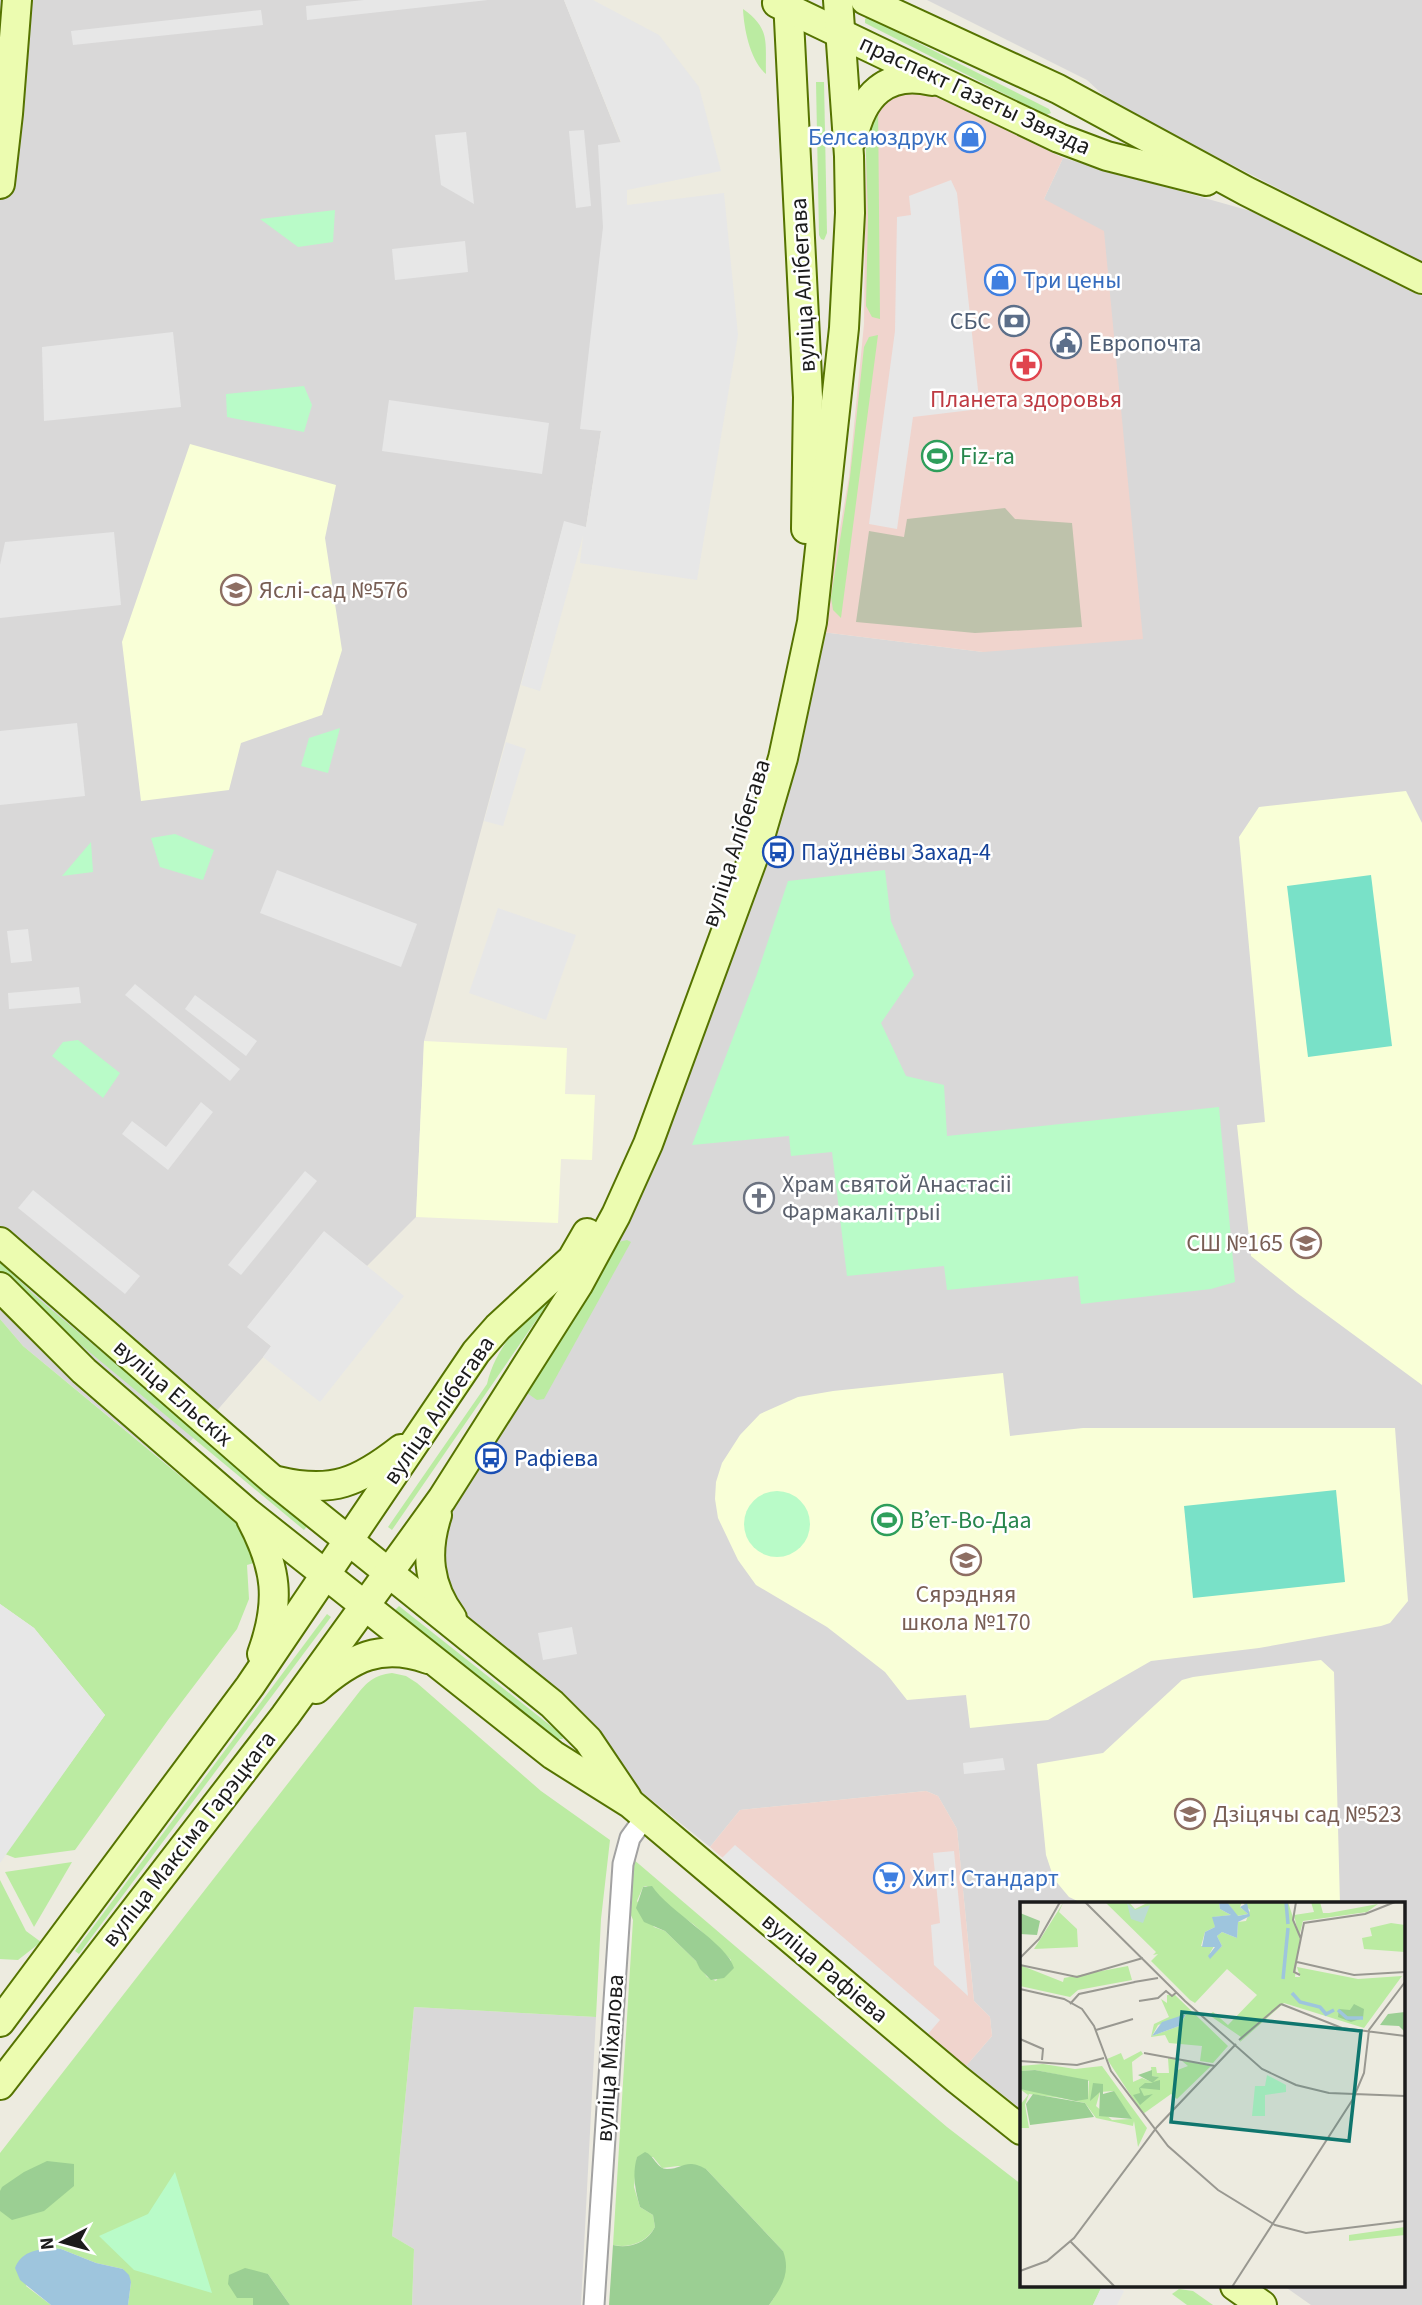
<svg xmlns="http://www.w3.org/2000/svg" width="1422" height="2305" font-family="'Source Sans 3',sans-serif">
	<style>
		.residential { fill: #d9d8d8 }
		.commercial { fill: #f0d4cd }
		.education { fill: #f9ffd7 }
		.construction { fill: #bec2ab }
		.grass { fill: #bbeba2; fill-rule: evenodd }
		.forest { fill: #9bcf93 }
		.park { fill: #b9fbc8 }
		.pitch { fill: #79e1c8 }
		.parking { fill: #e7e7e7 }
		.water { fill: #9ec5dd }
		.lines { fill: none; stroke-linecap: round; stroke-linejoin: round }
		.street-casing { stroke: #a2a2a2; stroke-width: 23 }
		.secondary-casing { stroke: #557301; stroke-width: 32 }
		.street { stroke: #fff; stroke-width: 19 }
		.secondary { stroke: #ecfcb0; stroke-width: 28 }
		.labels { text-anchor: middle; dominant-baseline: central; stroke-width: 5; stroke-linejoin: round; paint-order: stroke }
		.street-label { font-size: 24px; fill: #1b1b1b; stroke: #fff }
		.shop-label { font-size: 24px; fill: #366cbe; stroke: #fff; text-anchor: start }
		.service-label { font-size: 24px; fill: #4e5e75; stroke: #fff; text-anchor: end }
		.health-label { font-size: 24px; fill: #be3a42; stroke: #fff }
		.leisure-label { font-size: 24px; fill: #27864d; stroke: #fff; text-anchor: start }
		.education-label { font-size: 24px; fill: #785e54; stroke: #fff; text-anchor: start }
		.transit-label { font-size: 24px; fill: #164399; stroke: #fff; text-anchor: start }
		.worship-label { font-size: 24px; fill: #5b616d; stroke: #fff; text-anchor: start }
		.inset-river { fill: none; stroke: #9ec5dd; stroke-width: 3.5 }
		.inset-road { fill: none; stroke: #999891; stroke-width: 2 }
		.view { fill: #0f766e; fill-opacity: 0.15; stroke: #0f766e; stroke-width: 3.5 }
		.inset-edge { fill: none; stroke: #1b1b1b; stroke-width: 3.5 }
	</style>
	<rect width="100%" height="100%" fill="#edebe0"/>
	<!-- residential -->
	<g class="residential">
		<polygon points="0,0 564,0 621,143 626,162 627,206 604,412 586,527 563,527 424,1041 416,1217 367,1266 324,1232 248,1327 272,1347 169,1466 23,1346 0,1319"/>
		<polygon points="927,0 1422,0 1422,262 1113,104 1087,80"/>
		<polygon points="1063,158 1254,212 1422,296 1422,2305 1311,2305 1284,2286 1403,2286 1403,1904 1021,1904 1021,2109 966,2066 992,2036 990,2017 974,2001 957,1829 938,1796 926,1791 740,1810 710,1847 628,1781 456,1610 434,1536 681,1088 710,1018 747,916 774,830 822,632 983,652 1044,199"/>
		<polygon points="414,2007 596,2017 581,2305 412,2305 414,2249 392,2236"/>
	</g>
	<!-- commercial -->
	<g class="commercial">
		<polygon points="926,90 1063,158 1044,199 1104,231 1143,639 983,652 822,632 849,477 864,324 866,136 882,95"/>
		<polygon points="926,1791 938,1796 957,1829 974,2001 990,2017 992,2036 966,2066 710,1847 740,1810"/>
	</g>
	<!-- education -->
	<g class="education">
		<polygon points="190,444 336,485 325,538 342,650 322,715 241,743 229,790 141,801 122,642"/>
		<polygon points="1406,791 1422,823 1422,1385 1297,1293 1251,1256 1237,1125 1265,1122 1239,837 1259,807"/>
		<polygon points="424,1041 567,1048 565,1094 595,1095 592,1160 561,1159 558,1223 416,1217"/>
		<polygon points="1003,1373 1010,1436 1083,1428 1395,1428 1408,1601 1390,1623 1381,1626 1259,1648 1151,1661 1048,1720 970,1728 966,1695 907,1700 885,1672 827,1627 756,1585 738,1560 718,1518 715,1499 716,1482 722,1463 740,1435 760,1414 798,1397 833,1391"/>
		<polygon points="1321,1660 1334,1672 1340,1904 1084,1904 1069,1897 1054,1879 1046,1855 1037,1764 1103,1753 1182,1680 1193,1677"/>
	</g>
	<!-- construction -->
	<polygon class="construction" points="1005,508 1015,519 1072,523 1082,627 975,633 856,622 869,531 904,537 907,519"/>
	<!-- grass -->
	<g class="grass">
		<path d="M 743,9 C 771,29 765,42 766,74 C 750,60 744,29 743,9 Z"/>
		<polygon points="867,17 1049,109 1051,113 1046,115 865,23 865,19"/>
		<polygon points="816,82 824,82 827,233 824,240 821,239 819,235"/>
		<polygon points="878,100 880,319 872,317 866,306 868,217 865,123"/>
		<polygon points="878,335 841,618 833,610 831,597 850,477 864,347 869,337"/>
		<polygon points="627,1240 631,1242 544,1399 537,1400 527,1393 614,1243"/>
		<polygon points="0,1261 34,1295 308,1525 304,1530 28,1301 0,1275"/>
		<path d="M 557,1285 L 555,1293 L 392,1530 L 388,1527 L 487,1384 C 496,1343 530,1314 557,1285 Z"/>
		<polygon points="0,1319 23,1346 242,1527 257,1562 247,1565 249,1599 237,1629 168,1720 75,1850 15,1858 5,1854 105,1715 34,1628 0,1604"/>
		<polygon points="399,1606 561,1734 563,1739 558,1739 395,1610"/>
		<polygon points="327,1614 331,1617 79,1954 75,1951"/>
		<path d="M 392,1673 L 406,1676 L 417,1683 L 541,1791 L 610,1840 L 601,1919 L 596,2017 L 414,2007 L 392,2236 L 414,2249 L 412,2305 L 290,2305 L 268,2274 L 253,2297 L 253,2305 L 128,2305 L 131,2282 L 123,2269 L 96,2263 L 61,2249 L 51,2248 L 26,2286 L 51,2305 L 0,2305 L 0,2153 L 356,1696 C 367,1682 374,1675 392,1673 Z"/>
		<path d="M 633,1859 L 947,2127 L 1021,2184 L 1021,2286 L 1102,2286 L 1093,2305 L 769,2305 L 774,2298 L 783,2251 L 706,2169 L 678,2166 L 662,2168 L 653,2157 L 637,2157 L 634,2187 L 640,2207 L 653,2215 L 655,2227 C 647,2242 629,2249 613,2245 L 633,1920 L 628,1908 ZM 646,1886 L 654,1890 C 661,1905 680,1914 693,1924 C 706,1935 719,1948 731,1960 L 716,1981 L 707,1977 L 696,1961 L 665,1931 L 654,1927 L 637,1901 L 643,1887 Z"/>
		<polygon points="72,1862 34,1927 5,1872"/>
		<polygon points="0,1880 26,1931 41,1942 18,1960 0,1959"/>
		<polygon points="1179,2289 1193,2291 1213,2305 1187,2305 1172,2294"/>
	</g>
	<!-- forest -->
	<g class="forest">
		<path d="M 652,1886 C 668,1911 728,1944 734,1968 L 724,1978 L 711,1980 L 700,1969 L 696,1961 L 665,1931 L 644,1922 L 636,1908 L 643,1887 Z"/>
		<path d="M 645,2152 C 654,2155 657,2169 667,2169 C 684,2169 685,2158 706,2169 L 783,2251 C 791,2272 782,2287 769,2305 L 609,2305 L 613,2245 C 629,2249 647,2243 655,2227 L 653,2215 L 640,2207 C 635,2190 632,2174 637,2157 Z"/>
		<polygon points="47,2161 74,2164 74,2186 44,2211 12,2220 0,2211 0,2191 2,2187 24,2172"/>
		<polygon points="245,2268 268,2274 290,2305 253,2305 253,2298 237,2298 228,2284 229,2275"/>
	</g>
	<!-- park -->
	<g class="park">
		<polygon points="335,210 333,242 298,247 260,219"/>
		<polygon points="304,386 312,405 304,432 227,417 226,394"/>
		<polygon points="340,728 328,773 301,766 309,738"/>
		<polygon points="175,834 214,850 203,880 160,867 151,838"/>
		<polygon points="91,842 93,872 62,876"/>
		<polygon points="885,870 891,921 914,975 881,1023 906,1076 944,1085 947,1136 1219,1107 1235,1282 1211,1289 1081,1304 1078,1276 947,1290 944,1266 847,1276 832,1152 791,1156 789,1136 692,1145 756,977 788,881"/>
		<polygon points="78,1040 120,1073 103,1098 52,1056 63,1042"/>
		<circle cx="777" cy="1524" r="33"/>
		<polygon points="175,2172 212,2293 134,2270 99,2236 148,2214"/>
	</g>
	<!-- pitch -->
	<g class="pitch">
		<polygon points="1371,875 1392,1046 1308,1057 1287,886"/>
		<polygon points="1336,1490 1345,1582 1193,1598 1184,1506"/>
	</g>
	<!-- parking -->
	<g class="parking">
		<polygon points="364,0 488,0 307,20 306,6"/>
		<polygon points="564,0 593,0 659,35 699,87 721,171 627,190 627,205 724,193 738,335 697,580 580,563 583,536 540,691 521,685 564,521 586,527 601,431 580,429 603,227 598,145 621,142"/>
		<polygon points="261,10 263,25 73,45 71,31"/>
		<polygon points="584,130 591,206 576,208 569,131"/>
		<polygon points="466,132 474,204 441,185 435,135"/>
		<polygon points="951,180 957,193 980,409 913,417 897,529 869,524 895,331 897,217 911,215 909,196"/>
		<polygon points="465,241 468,272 395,280 392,249"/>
		<polygon points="173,332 181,407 44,421 42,347"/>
		<polygon points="389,400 549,423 542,474 382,451"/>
		<polygon points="114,532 121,605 0,618 0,565 5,542"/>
		<polygon points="77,723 85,796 0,805 0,731"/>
		<polygon points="506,742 526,749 503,826 484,821"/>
		<polygon points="277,870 417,924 401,967 260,913"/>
		<polygon points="498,908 576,935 546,1020 469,993"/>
		<polygon points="28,929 32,961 11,963 7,931"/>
		<polygon points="135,984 240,1069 230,1081 125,995"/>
		<polygon points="79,987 81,1003 9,1009 8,993"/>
		<polygon points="195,995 257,1041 246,1056 185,1009"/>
		<polygon points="201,1102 213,1112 168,1170 122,1134 132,1121 166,1147"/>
		<polygon points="305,1171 317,1181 241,1275 228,1265"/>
		<polygon points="33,1190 140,1276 125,1294 18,1208"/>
		<polygon points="324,1231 404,1296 320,1402 263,1357 271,1346 247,1327"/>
		<polygon points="0,1604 34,1628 105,1715 0,1863"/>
		<polygon points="572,1627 577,1654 543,1660 538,1633"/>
		<polygon points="1003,1758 1005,1770 964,1774 963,1763"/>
		<polygon points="735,1845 940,2020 928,2034 722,1858"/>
		<polygon points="954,1851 968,1996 934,1965 931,1925 940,1923 933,1853"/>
		<polygon points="1102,2286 1113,2286 1124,2291 1117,2305 1093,2305"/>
	</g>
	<!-- water -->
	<path class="water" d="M 51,2248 L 61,2249 L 96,2263 L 123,2269 L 129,2275 L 131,2282 L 128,2305 L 51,2305 L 20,2280 L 15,2268 C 21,2252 35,2250 51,2248 Z"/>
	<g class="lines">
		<!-- street casing -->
		<g class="street-casing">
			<polyline id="street" points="594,2305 623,1864 630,1838 646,1816"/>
		</g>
		<!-- secondary casing -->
		<g class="secondary-casing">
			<g id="secondary">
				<polyline points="788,0 808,397 806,529"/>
				<polyline points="865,0 1058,89 1246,191 1422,279"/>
				<polyline points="777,3 1059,138 1107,156 1206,181"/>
				<path d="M 853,138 C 862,96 886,70 932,81"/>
				<polyline points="0,184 8,114 17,0"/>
				<polyline points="0,1242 272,1479 552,1704 588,1740 627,1798"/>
				<polyline points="0,1287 84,1371 248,1513 553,1755 631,1804 957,2079 1021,2130"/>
				<path d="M 278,1481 C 332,1494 359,1482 401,1449"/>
				<path d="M 437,1515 C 425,1552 428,1586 452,1618"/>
				<path d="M 251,1519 C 277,1568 281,1601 262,1654"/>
				<path d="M 316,1689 C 351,1658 381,1642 428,1659"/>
				<polyline points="0,2022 250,1686 476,1352 498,1327 572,1259 587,1233"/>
				<polyline points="0,2085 285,1716 442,1499 578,1285 616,1215 648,1144 757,847 783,758 812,622 844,328 850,213 849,156 838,0"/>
				<polyline points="1235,2286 1262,2305"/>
			</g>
		</g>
		<!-- street -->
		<use href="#street" class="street"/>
		<!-- secondary -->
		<use href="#secondary" class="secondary"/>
	</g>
	<!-- icons -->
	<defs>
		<g id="shop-ring" transform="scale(1.575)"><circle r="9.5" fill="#fff" stroke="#3f7fe0" stroke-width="1.5"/><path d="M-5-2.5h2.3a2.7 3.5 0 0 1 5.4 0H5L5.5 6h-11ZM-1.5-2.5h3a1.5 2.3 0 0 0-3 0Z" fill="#3f7fe0"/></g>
		<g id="bank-ring" transform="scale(1.575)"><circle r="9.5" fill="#fff" stroke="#5c6f8a" stroke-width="1.5"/><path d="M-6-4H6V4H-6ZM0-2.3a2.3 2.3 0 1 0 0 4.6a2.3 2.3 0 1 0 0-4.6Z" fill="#5c6f8a"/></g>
		<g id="civic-ring" transform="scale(1.575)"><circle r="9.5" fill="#fff" stroke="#5c6f8a" stroke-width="1.5"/><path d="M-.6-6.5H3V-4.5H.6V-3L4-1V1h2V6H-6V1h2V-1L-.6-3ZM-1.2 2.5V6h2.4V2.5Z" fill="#5c6f8a"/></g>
		<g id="pharmacy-ring" transform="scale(1.575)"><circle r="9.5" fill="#fff" stroke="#e0444e" stroke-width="1.5"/><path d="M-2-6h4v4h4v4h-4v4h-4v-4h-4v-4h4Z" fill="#e0444e"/></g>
		<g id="stadium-ring" transform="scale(1.575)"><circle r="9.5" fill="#fff" stroke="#2e9e5b" stroke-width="1.5"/><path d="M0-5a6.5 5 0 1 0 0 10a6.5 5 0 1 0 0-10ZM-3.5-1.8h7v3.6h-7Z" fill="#2e9e5b"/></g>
		<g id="school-ring" transform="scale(1.575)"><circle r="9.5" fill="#fff" stroke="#8d6e63" stroke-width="1.5"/><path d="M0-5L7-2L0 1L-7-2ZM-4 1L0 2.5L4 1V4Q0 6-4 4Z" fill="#8d6e63"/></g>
		<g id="bus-ring" transform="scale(1.575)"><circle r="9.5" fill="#fff" stroke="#1a4fb4" stroke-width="1.5"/><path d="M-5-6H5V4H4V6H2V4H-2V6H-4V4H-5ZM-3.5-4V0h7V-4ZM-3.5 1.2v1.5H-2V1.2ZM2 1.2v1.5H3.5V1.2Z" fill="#1a4fb4"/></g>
		<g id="church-ring" transform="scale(1.575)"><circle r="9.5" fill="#fff" stroke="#6b7280" stroke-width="1.5"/><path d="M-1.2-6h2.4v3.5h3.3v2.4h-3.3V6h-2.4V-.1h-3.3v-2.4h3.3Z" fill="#6b7280"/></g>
		<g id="supermarket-ring" transform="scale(1.575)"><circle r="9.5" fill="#fff" stroke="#3f7fe0" stroke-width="1.5"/><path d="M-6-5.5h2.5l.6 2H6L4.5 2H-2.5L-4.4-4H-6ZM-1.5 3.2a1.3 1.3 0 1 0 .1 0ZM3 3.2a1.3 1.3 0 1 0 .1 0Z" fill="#3f7fe0"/></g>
	</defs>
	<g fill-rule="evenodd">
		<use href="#shop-ring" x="970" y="137"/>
		<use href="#shop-ring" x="1000" y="280"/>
		<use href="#bank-ring" x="1014" y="321"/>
		<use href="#civic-ring" x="1066" y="343"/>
		<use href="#pharmacy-ring" x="1026" y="365"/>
		<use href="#stadium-ring" x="937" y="456"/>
		<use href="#school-ring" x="236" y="590"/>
		<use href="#bus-ring" x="778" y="852"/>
		<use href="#church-ring" x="759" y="1198"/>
		<use href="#school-ring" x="1306" y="1243"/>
		<use href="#bus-ring" x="491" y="1458"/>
		<use href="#stadium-ring" x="887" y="1520"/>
		<use href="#school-ring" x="966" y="1560"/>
		<use href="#school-ring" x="1190" y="1814"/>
		<use href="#supermarket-ring" x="889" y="1878"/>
	</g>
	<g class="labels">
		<!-- street labels -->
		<g class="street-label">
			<text transform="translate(975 95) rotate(25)">праспект Газеты Звязда</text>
			<text transform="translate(803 285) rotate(-93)">вуліца Алібегава</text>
			<text transform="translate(736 843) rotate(-72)">вуліца Алібегава</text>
			<text transform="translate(173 1393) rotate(41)">вуліца Ельскіх</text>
			<text transform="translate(439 1410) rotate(-55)">вуліца Алібегава</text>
			<text transform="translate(189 1839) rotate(-52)">вуліца Максіма Гарэцкага</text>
			<text transform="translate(825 1968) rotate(40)">вуліца Рафіева</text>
			<text transform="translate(610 2058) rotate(-86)">вуліца Міхалова</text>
		</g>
		<!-- shop labels -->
		<g class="shop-label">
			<text x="947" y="137" text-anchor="end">Белсаюздрук</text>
			<text x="1023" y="280">Три цены</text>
			<text x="912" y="1878">Хит! Стандарт</text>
		</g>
		<!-- service labels -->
		<g class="service-label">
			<text x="991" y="321">СБС</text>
			<text x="1089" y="343" text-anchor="start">Европочта</text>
		</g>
		<!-- health labels -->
		<g class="health-label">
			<text x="1026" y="399">Планета здоровья</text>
		</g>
		<!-- leisure labels -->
		<g class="leisure-label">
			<text x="960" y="456">Fiz-ra</text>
			<text x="910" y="1520">Вʼет-Во-Даа</text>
		</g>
		<!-- education labels -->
		<g class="education-label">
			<text x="259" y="590">Яслі-сад №576</text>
			<text x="1283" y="1243" text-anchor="end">СШ №165</text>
			<text x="966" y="1594" text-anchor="middle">Сярэдняя<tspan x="966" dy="28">школа №170</tspan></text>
			<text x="1213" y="1814">Дзіцячы сад №523</text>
		</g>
		<!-- transit labels -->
		<g class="transit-label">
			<text x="801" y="852">Паўднёвы Захад-4</text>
			<text x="514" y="1458">Рафіева</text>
		</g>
		<!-- worship labels -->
		<g class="worship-label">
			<text x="782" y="1184">Храм святой Анастасіі<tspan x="782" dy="28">Фармакалітрыі</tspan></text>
		</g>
	</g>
	<!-- overview -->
	<g transform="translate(1020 1902)">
		<rect width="385" height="385" fill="#edebe0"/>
		<path d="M 85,0 L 109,0 L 115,7 L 129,0 L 199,0 L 200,7 L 211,13 L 194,15 L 195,25 L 185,30 L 181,44 L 194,44 L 190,51 L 194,52 L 202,44 L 197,34 L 202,30 L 217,36 L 218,20 L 226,19 L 230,8 L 222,0 L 220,5 L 228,12 L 217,14 L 207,0 L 268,0 L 280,37 L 275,75 L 280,75 L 277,65 L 338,77 L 382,74 L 344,126 L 264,101 L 220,140 L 221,135 L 189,113 L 193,110 L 208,123 L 237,93 L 207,67 L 175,101 L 170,98 L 131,59 L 138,52 L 133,53 L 136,50 ZM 291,0 L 300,0 L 303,11 L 309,11 L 358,2 L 347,10 L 283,19 L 279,35 L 274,13 L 294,10 ZM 43,1 L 39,10 L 57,27 L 58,45 L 14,47 ZM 371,21 L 385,23 L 385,50 L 344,47 L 342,36 L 352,34 L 350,26 ZM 0,63 L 43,80 L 44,76 L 108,64 L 112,78 L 58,88 L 50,95 L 0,84 ZM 147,93 L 155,93 L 208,144 L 193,161 L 180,159 L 182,144 L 149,141 L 145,133 L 131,135 L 134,122 L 149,115 L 141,97 L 147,101 ZM 166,113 L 159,124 L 132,134 L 138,123 ZM 121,149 L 123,152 L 112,160 L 113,180 L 122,176 L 132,180 L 138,175 L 132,174 L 131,165 L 136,165 L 137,171 L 149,171 L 148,156 L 155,157 L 155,169 L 168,164 L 162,159 L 192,163 L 157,197 L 151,192 L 123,212 L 87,157 L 101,151 L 104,158 ZM 23,162 L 55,167 L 82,164 L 127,226 L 118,245 L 114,219 L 113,224 L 76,216 L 65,201 L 41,196 L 9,192 L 5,203 L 9,226 L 0,226 L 0,203 L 8,193 L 0,187 L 68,197 L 69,179 L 15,168 L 0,169 L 0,164 ZM 94,189 L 95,198 L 111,217 L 92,218 L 76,204 L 80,190 ZM 385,325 L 385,333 L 329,339 L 329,333 Z" fill="#bbeba2" fill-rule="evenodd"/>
		<path d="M 0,11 L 20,19 L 17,33 L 0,32 ZM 334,102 L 344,107 L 343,116 L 331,120 L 318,115 L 319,107 L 330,108 ZM 385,110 L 385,130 L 379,124 L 360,123 L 368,112 ZM 15,168 L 68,178 L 68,197 L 56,199 L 0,187 L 0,169 ZM 132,168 L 132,174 L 139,175 L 133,180 L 140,178 L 140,188 L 120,186 L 124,194 L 133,192 L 120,203 L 113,193 L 120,191 L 119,186 L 125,181 L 133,181 L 118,173 ZM 73,181 L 83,182 L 83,192 L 94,189 L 112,217 L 79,214 L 80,190 L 70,199 ZM 13,192 L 65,201 L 74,215 L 10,223 L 6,202 Z" fill="#9bcf93"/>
		<path d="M 107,1 L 115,8 L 130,3 L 123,21 L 111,17 Z" fill="#bcdcd2"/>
		<path d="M 247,173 L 266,183 L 266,190 L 245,193 L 245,214 L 232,214 L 235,184 L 245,184 Z" fill="#b9fbc8"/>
		<path d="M 199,0 L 207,0 L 218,14 L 228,12 L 220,5 L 227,1 L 230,14 L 218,20 L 217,36 L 202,30 L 197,34 L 202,44 L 190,57 L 188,54 L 195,45 L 182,45 L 185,30 L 195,25 L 192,15 L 211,13 L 200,7 ZM 166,112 L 159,124 L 132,134 L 142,120 Z" fill="#9ec5dd"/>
		<path class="inset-river" d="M 266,0 L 268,22M 263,77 L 268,26M 272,91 L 280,100 L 300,105 L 306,112 L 314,108M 318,108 L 327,116 L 343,116"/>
		<path class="inset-road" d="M 65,0 L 165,99 L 242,167 L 276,183 L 309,191 L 385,194M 276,0 L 273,18 L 281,37M 0,56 L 19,37 L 40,0M 277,60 L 334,73 L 385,70M 0,63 L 57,75 L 123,56M 280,73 L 274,70 L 284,21 L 345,12 L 375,0M 114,80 L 138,76M 0,87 L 44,97 L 62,107 L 74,124 L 91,169 L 148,244 L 198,288 L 255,323 L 286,331 L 385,319M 119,99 L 138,96 L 146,89 L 152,94 L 157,90M 50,102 L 59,92 L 115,80M 261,102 L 322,126 L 385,134M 76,128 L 113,117M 0,137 L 23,147 L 22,158M 219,138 L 261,102M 124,151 L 195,164M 0,159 L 57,163 L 84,156M 50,339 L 95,385M 0,369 L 27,359 L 54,336 L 137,225 L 216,142M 212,385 L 333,197 L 344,171 L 349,128 L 385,80"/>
		<path class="view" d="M 162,110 L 341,129 L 329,239 L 151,220 Z"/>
		<rect width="385" height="385" class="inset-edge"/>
	</g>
	<!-- north arrow -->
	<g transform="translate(63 2242) rotate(264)" stroke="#ffffff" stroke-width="5" paint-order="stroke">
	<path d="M0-5L12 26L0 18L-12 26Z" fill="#1b1b1b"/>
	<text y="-10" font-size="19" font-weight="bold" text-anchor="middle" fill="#1b1b1b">N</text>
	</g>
</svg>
